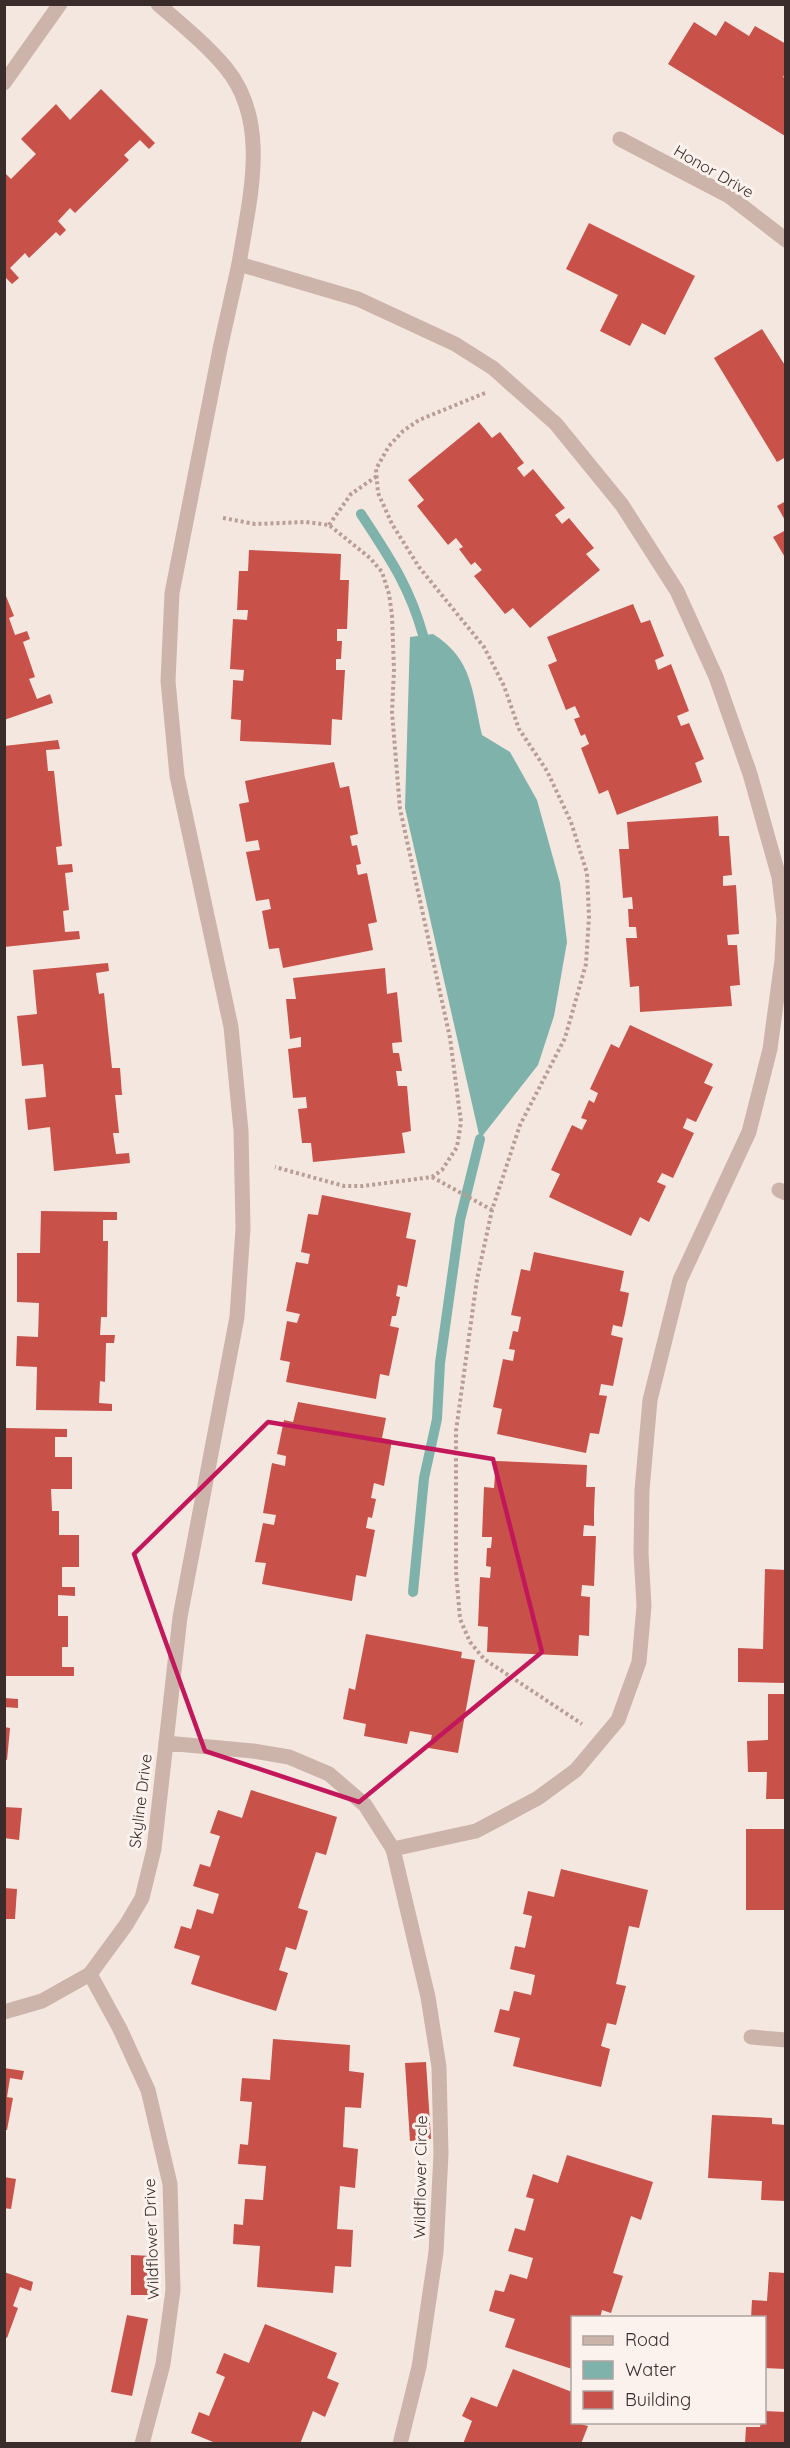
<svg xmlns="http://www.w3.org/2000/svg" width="790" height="2448" font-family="Quicksand,sans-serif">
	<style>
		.water { fill: #7eb2aa }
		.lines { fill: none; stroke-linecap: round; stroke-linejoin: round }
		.stream { stroke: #7eb2aa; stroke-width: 10 }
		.building { fill: #c85149 }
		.path { stroke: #b99e95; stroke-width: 4; stroke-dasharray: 3 3; stroke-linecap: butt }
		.minor { stroke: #cdb4ab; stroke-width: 15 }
		.marked { fill: none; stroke: #c2185b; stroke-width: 4.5; stroke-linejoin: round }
		.labels { text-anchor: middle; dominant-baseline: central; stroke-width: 6; stroke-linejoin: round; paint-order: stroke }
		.street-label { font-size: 16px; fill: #3a2c2a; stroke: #fbf2ed }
	</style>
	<rect width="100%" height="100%" fill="#f4e7e0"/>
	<!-- water -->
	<path class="water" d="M 433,634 C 473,659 472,692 482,735 L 510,752 L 537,800 L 560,883 L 567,942 L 554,1016 L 538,1065 L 480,1139 L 405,808 L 410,637 Z"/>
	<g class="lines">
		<!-- stream -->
		<g class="stream">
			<path d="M 361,514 C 389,557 409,585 423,635"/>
			<polyline points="413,1592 424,1478 437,1419 440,1363 460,1220 480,1139"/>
		</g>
	</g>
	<!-- building -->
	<g class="building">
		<polygon points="725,21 749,36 755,26 786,44 786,73 783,77 786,79 785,136 668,64 694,22 716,36"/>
		<polygon points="101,89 155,143 149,149 140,140 124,155 129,160 75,213 70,208 58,221 66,230 60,236 56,232 29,258 25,253 10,268 19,278 12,284 4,276 4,172 11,179 36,154 21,139 56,104 70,120"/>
		<polygon points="589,223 695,276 665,335 642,323 630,346 600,331 618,295 566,269"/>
		<polygon points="762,329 786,367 786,457 777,462 714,358"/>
		<polygon points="479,422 492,438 500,432 524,463 517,468 524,477 533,469 565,508 555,515 562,524 569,518 594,548 586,554 600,570 530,628 513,608 505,614 474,576 482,570 475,562 471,565 459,549 463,547 456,538 448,545 417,506 424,500 408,480"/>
		<polygon points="786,501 786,522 777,506"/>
		<polygon points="786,530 786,559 773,537"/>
		<polygon points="249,550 341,554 340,580 349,580 347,629 337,629 337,641 342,641 341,659 336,659 336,670 345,670 342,720 332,719 331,745 240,741 241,720 231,719 233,684 233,680 243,681 244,670 230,669 233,619 247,620 248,610 237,610 239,571 248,571"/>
		<polygon points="4,591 14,616 9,618 15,635 27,631 30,639 23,642 35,677 29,679 37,699 50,694 53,703 4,720"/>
		<polygon points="633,604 641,623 650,620 659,643 664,656 655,660 658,670 671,664 689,711 677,716 681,726 689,723 704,759 695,763 702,782 617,815 608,790 599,794 581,748 589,744 585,734 581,736 574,719 580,717 575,706 566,710 548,665 557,661 547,637"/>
		<polygon points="58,740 60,749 46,750 48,771 54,771 62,846 56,847 58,865 72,864 73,872 65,873 69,910 63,911 65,932 79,931 80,939 4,947 4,746"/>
		<polygon points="334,762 340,788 349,786 358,834 350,836 352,846 357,845 361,864 356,865 358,875 367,873 377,922 368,924 373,950 283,968 279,948 269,949 262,911 271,909 269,899 256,901 246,852 260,850 258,840 246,842 239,804 249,802 245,781"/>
		<polygon points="718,816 719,836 729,836 732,875 723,876 723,886 736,885 739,934 727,935 728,945 737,945 740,985 730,986 732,1006 640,1012 639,986 630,987 626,938 637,938 636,927 629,927 628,909 633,909 632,897 623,898 619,849 629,849 627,822"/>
		<polygon points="108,963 109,971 96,973 99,994 104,993 112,1068 120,1068 122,1095 115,1095 119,1133 113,1133 116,1154 129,1153 130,1163 54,1171 50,1127 28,1130 25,1099 46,1097 44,1072 43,1064 22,1066 17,1016 37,1014 33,970"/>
		<polygon points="385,968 387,994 397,992 402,1042 392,1043 393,1053 399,1053 402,1071 396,1071 398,1086 407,1086 411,1131 402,1133 405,1153 313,1162 311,1143 302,1143 298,1109 307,1108 306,1097 293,1098 288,1049 301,1047 301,1037 290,1039 286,999 296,999 293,978"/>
		<polygon points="630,1025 713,1064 704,1083 713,1087 696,1122 687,1118 683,1128 694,1133 673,1178 662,1173 657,1182 666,1186 649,1222 640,1217 631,1236 549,1197 560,1174 551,1170 572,1125 582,1130 587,1120 581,1118 589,1100 594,1103 598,1093 590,1089 611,1044 619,1048"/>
		<polygon points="322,1195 411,1213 406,1238 416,1240 407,1287 398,1285 396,1296 400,1297 396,1316 392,1316 390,1326 399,1328 389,1376 380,1374 376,1399 286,1382 290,1362 280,1360 287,1321 297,1323 300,1314 286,1311 296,1262 308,1264 310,1254 301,1252 308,1214 318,1215"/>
		<polygon points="41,1211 117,1212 117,1220 103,1220 103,1241 108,1241 107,1317 101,1317 100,1335 115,1335 114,1343 106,1343 105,1382 100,1381 99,1403 112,1404 112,1411 36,1410 37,1367 16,1366 17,1336 38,1337 39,1303 17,1302 17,1253 40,1253"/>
		<polygon points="534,1252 624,1271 620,1291 629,1293 625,1314 622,1327 613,1325 611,1335 623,1338 613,1386 601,1384 599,1395 607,1396 599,1434 590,1433 586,1453 497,1434 502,1409 493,1407 503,1359 513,1361 515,1350 509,1349 513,1331 518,1332 521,1317 511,1315 521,1269 530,1271"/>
		<polygon points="298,1402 386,1418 382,1438 392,1440 384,1486 374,1483 371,1498 376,1499 372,1518 368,1517 366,1528 375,1530 366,1577 356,1575 352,1601 262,1584 266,1563 255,1562 263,1523 274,1525 276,1515 263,1513 272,1463 285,1466 286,1456 277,1454 284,1420 293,1422"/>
		<polygon points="4,1428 67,1429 67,1437 55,1437 55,1457 72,1457 72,1489 51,1489 52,1511 59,1511 59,1535 79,1535 79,1567 62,1567 62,1587 75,1587 75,1596 58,1595 58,1616 68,1616 68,1647 62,1647 62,1667 74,1667 74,1676 4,1676"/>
		<polygon points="496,1461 587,1465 586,1487 595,1487 594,1512 594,1526 584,1525 583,1536 596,1536 594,1586 582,1585 581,1596 590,1597 589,1636 579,1635 578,1656 487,1652 488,1627 478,1626 480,1577 490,1578 491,1567 486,1566 487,1548 491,1548 492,1537 482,1537 484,1487 494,1488"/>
		<polygon points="765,1569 786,1570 786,1683 738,1682 738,1648 763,1649"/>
		<polygon points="366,1634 462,1652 461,1658 475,1660 458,1753 429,1748 432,1735 410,1731 407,1744 364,1736 366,1724 343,1719 349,1688 355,1690"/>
		<polygon points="768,1694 786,1694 786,1799 766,1799 767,1772 748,1772 747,1741 768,1740"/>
		<polygon points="4,1698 18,1699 18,1708 4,1707"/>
		<polygon points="4,1727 10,1728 7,1760 4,1759"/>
		<polygon points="251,1790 337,1817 326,1855 316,1852 298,1908 308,1911 296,1950 286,1947 279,1970 288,1973 276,2011 191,1984 200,1956 174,1948 181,1926 191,1929 197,1909 213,1914 219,1894 193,1886 200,1864 210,1867 220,1836 210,1833 218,1810 242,1818"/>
		<polygon points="4,1807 22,1808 19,1840 4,1838"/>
		<rect x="746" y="1829" width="40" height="81"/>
		<polygon points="561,1869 648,1890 639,1928 629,1926 616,1984 626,1986 616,2025 607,2023 601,2046 610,2049 601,2087 513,2066 520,2038 494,2032 500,2009 509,2011 514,1991 531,1995 535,1975 510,1969 515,1946 525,1948 532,1916 523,1914 528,1891 554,1897"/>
		<polygon points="4,1888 17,1889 15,1919 4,1919"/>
		<polygon points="273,2039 350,2045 349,2071 364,2073 361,2108 345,2107 343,2147 358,2149 355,2188 340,2186 337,2229 353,2230 351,2267 335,2266 333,2293 257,2287 260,2246 233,2244 234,2224 243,2225 245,2199 263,2200 266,2166 238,2164 240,2144 248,2145 252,2102 240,2101 242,2078 270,2080"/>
		<polygon points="426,2062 431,2139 410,2141 405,2063"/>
		<polygon points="4,2068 24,2071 22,2080 10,2078 7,2097 13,2098 7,2130 4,2130"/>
		<polygon points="712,2115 772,2118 772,2124 786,2125 786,2201 761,2200 762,2181 708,2178"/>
		<polygon points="567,2155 653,2182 641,2220 631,2216 613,2273 623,2276 611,2313 602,2310 600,2318 572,2318 572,2369 505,2347 515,2319 489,2311 495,2290 504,2292 510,2274 527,2279 533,2258 508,2251 515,2228 525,2231 534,2199 526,2197 533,2174 558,2183"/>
		<polygon points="4,2177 16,2179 11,2209 4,2208"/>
		<polygon points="131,2255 152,2256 151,2295 131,2295"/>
		<polygon points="4,2272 33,2282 31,2291 20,2287 13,2306 18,2308 7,2338 4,2337"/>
		<polygon points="769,2272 786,2273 786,2369 764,2368 764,2318 751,2318 752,2300 767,2301"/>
		<polygon points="127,2315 148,2319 132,2396 111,2392"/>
		<polygon points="265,2324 337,2353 327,2378 339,2383 325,2417 313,2411 300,2444 218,2444 191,2433 199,2412 209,2416 225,2377 216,2373 224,2353 249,2363"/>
		<polygon points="513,2369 572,2392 572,2422 588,2426 581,2444 463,2444 472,2421 462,2416 471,2397 497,2407"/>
		<polygon points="764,2411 786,2412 786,2444 745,2444 746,2427 760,2427 761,2422 764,2422"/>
	</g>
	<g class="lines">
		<!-- path -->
		<g class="path">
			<polyline points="485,393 419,420 403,431 389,446 376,469 378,493 392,524 419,567 484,647 504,686 519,729 547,771 571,822 587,873 589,917 586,964 565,1038 520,1125 492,1210 477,1279 456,1431 456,1571 460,1619 470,1642 484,1659 582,1724"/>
			<polyline points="223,518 255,524 306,522 329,525 370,558 382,572 389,594 392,615 394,670 392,712 400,809 450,1038 461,1122 457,1147 442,1170 432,1177 363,1186 344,1186 275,1167"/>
			<polyline points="329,525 351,494 377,476"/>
			<polyline points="432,1177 492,1210"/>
		</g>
		<!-- minor -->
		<g class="minor">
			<path d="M 158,4 C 182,25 206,44 226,68 C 271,123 249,200 239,264"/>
			<polyline points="4,83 60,4"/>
			<polyline points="620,139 729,196 786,240"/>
			<polyline points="779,1190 786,1193"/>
			<polyline points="166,1743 180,1617 237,1317 243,1228 241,1131 231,1027 177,776 168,681 172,593 220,349 239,264 358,299 455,344 493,368 556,424 622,505 677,591 716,677 750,774 779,877 784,919 782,960 770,1049 749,1132 680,1280 650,1400 642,1490 641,1553 644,1606 639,1662 618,1720 576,1770 538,1798 476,1831 393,1849"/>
			<polyline points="90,1974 120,2029 148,2090 170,2184 173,2290 163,2364 142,2444"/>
			<polyline points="4,2012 42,2001 90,1974 126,1925 142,1898 154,1849 166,1743 253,1751 289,1757 329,1774 365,1805 393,1849 428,1997 439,2067 441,2154 436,2252 419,2367 400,2444"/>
			<polyline points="751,2037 786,2040"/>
		</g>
	</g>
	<!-- marked area -->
	<path class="marked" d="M 268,1422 L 493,1459 L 542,1652 L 359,1802 L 205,1751 L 134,1554 Z"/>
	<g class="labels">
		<!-- street labels -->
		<g class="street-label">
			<text transform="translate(714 171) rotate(30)">Honor Drive</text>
			<text transform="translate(140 1801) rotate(-83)">Skyline Drive</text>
			<text transform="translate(420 2177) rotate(-89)">Wildflower Circle</text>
			<text transform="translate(151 2239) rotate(-92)">Wildflower Drive</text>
		</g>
	</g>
	<!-- border -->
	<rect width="790" height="2448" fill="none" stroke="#3a2c2a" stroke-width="12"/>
	<!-- legend -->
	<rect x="571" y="2316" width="195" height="108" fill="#fbf2ed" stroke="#aea39f" stroke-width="1.5"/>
	<rect x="583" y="2336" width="30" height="9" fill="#cdb4ab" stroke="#aea39f" stroke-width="1.5"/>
	<text x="625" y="2346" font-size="18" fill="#3a2c2a">Road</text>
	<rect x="583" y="2361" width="30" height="18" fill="#7eb2aa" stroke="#aea39f" stroke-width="1.5"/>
	<text x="625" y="2376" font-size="18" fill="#3a2c2a">Water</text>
	<rect x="583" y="2391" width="30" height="18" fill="#c85149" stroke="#aea39f" stroke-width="1.5"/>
	<text x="625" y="2406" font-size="18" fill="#3a2c2a">Building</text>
</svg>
